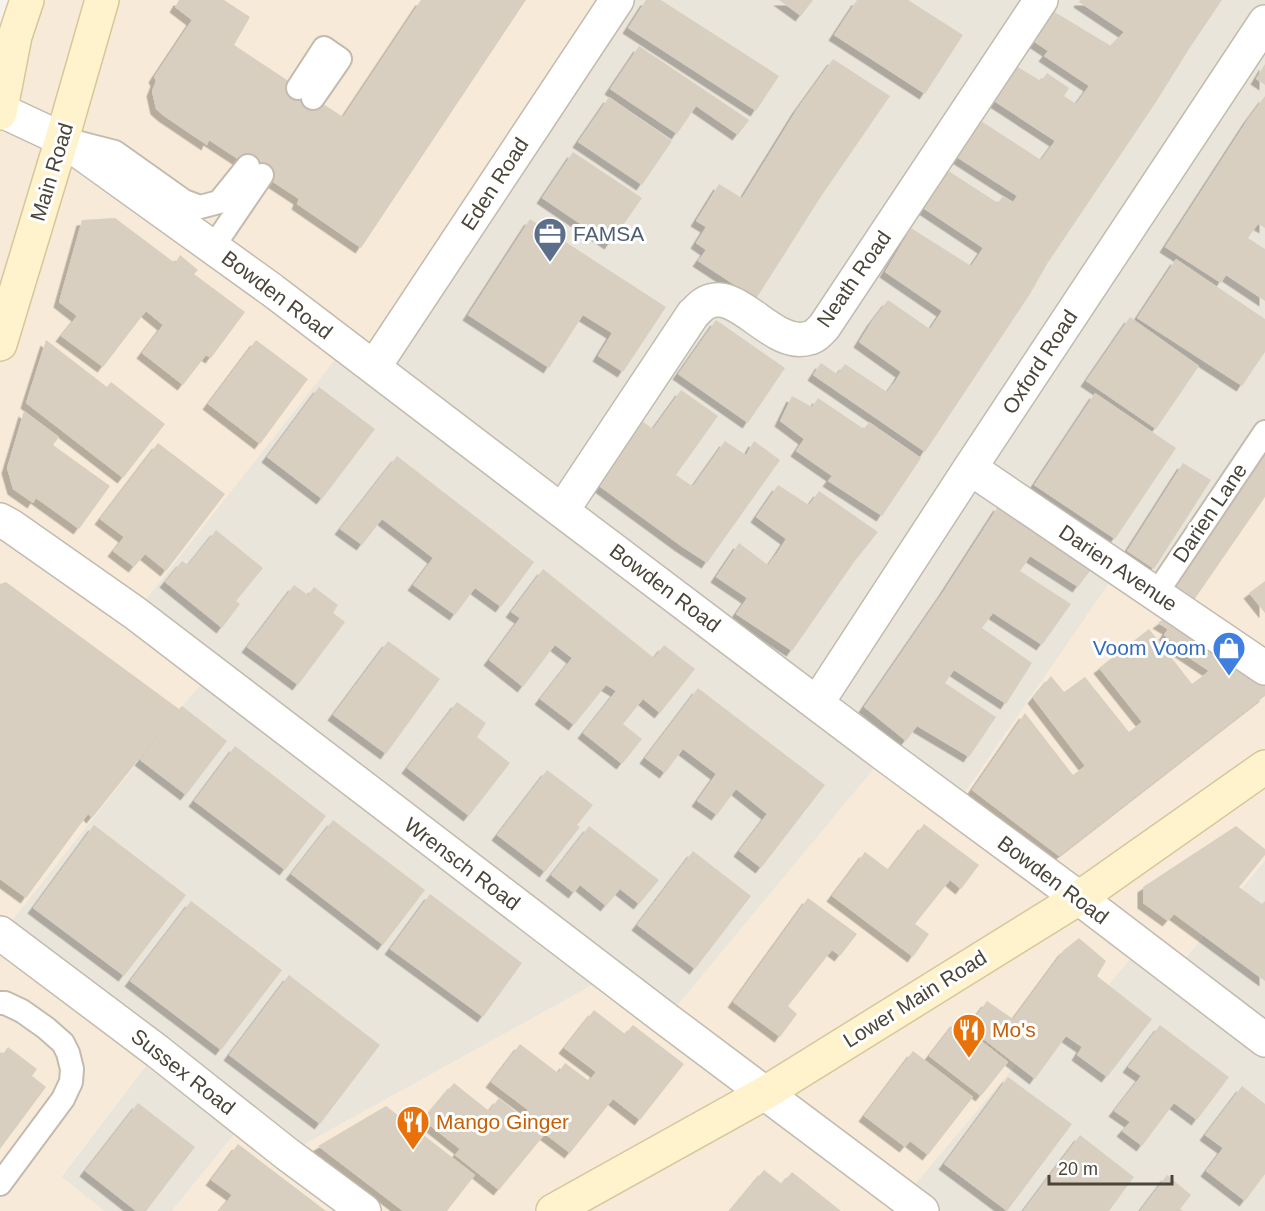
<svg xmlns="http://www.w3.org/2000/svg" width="1265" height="1211" font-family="Helvetica,sans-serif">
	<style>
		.residential { fill: #eae5da }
		.commercial { fill: #f7ead8 }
		.building { fill: #d8cfc1; filter: url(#shadow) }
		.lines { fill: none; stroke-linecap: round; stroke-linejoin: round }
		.lane-casing { stroke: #c2bbae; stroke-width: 26 }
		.street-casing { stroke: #c2bbae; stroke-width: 36 }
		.secondary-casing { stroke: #d6c79b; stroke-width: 36 }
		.lane { stroke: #fff; stroke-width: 22 }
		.street { stroke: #fff; stroke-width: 33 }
		.secondary { stroke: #fff3cd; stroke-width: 33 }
		.labels { text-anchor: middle; stroke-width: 6; stroke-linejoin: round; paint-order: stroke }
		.street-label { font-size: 21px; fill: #4b4439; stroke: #fff }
		.service-label { font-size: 21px; fill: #4e5e75; stroke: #fff; text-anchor: start }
		.shop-label { font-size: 21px; fill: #366cbe; stroke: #fff; text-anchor: end }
		.food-label { font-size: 21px; fill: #c56008; stroke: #fff; text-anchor: start }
	</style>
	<defs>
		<filter id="shadow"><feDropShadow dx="-5.5" dy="5.5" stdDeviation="0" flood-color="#0004"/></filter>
	</defs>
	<rect width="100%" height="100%" fill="#f6f3ec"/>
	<!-- residential -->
	<path class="residential" d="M617,0H1265V432L1156,594L1119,569L955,807L666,1019L609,976L287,1154L245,1121L172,1211H104L61,1177L157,1051L1,934L182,706L211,672L135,613Z
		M1265,860V1211H922L904,1197L1022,1057L1141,946L1175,971Z"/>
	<!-- commercial -->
	<path class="commercial" d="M27,0H617L374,367L345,347L135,613L211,672L182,706L1,934L157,1051L61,1176L104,1211H0V113Z
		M1265,432V860L1174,971L1141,946L1037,1071L1022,1057L904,1197L922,1211H172L245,1121L287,1154L609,976L666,1019L885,755L955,807L1119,569L1156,593Z"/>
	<!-- building -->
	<path class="building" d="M179,0H224L250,17L234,45L343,117L421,0H526L361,248L297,204L299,199L209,140L207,145L164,116L156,109L152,91L156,81L154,77L192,20L175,7Z
		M646,0H661L779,76L756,111L628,28Z
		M779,0H813L801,16Z
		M857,0H908L963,35L925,94L834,35Z
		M1080,0H1222L1189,49L1156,102L1047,264L1030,294L925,452L813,375L821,363L837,374L845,364L887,392L896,380L901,372L859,342L872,321L888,300L930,329L942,311L885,272L911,228L971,266L983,248L923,208L947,170L998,203L1003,196L1013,202L1017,196L955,156L969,136L981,121L1041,160L1055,141L994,101L1016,66L1041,81L1047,73L1069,88L1064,96L1076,104L1089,86L1044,56L1048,51L1033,41L1053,11L1111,46L1124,32L1079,2Z
		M639,46L749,120L738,135L696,106L677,134L610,89Z
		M833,59L890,96L820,198L756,299L698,261L706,250L696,243L706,227L696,221L719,184L742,198L797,109Z
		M1265,64V85L1256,79Z
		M1265,96V228L1258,224L1248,238L1265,249V301L1226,275L1221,283L1165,247L1248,119Z
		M609,97L672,141L642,185L578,142Z
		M573,152L642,198L610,244L542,198Z
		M115,218L175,263L180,255L198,270L194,274L245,312L211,358L206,355L183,385L142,353L163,325L146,311L103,367L61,336L77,316L59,302L82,220Z
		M530,219L666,307L623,372L598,356L612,333L583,315L549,368L468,315Z
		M1176,259L1265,319V352L1242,386L1137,318Z
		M1130,317L1199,366L1156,429L1086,381Z
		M716,320L785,368L748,423L678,374Z
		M46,340L107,387L111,382L165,424L123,478L26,403Z
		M256,340L308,379L260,444L208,404Z
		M319,387L375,429L322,499L267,457Z
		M681,390L718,416L676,475L686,482L693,486L725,441L746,455L754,441L780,460L707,563L681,546L595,483L641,420L653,429Z
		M1095,393L1176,448L1115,539L1034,485Z
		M792,396L812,407L818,398L864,429L869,422L921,458L882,516L828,481L832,476L796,451L804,439L780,421Z
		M24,411L59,437L53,445L110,486L79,529L36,498L33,503L13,489L7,468Z
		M158,443L225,494L166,571L145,554L134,567L113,551L124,537L100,519Z
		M1265,447V497L1194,600L1171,587Z
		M397,456L534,562L501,607L475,588L455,615L413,585L433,558L382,519L362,545L340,529Z
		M1183,463L1211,480L1154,569L1127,551Z
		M778,485L809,505L819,491L878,532L854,562L792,651L736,614L747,598L716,577L739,543L768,565L777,553L786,539L756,517Z
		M999,505L1093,567L1078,587L1030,556L1025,564L1020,571L1071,604L1042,645L993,613L982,628L1032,663L1006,704L954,670L945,683L996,717L969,757L917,726L906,741L864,707L943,592Z
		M216,530L263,568L236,601L240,604L222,628L165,582L182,561L188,565Z
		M543,569L654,658L664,645L695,669L660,713L643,699L623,724L642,739L622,764L583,733L616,691L606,685L574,725L540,699L572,658L555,645L523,687L489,660L520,618L511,612Z
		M1265,581V613L1249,593Z
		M6,582L179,709L182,706L227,741L186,795L140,760L166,725L92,818L88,814L26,898L0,879V584Z
		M294,585L308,595L314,587L338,605L333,613L345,622L298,685L247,647Z
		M1165,618L1265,683V696L1059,856L972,790L1025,713L1073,775L1085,766L1033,698L1051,676L1064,692L1085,677L1129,732L1142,722L1099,668L1149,629L1192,684L1209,671L1173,647L1175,644L1164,635L1168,629L1158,623Z
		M388,641L440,679L386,754L333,715Z
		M698,688L825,785L761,868L739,851L767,814L736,789L717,815L697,801L716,774L683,749L665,773L645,758Z
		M457,702L486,723L477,737L510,763L469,816L407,768Z
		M235,746L326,816L285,870L194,801Z
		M547,770L593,805L577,825L580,827L545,872L497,835Z
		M333,820L425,890L383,945L291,874Z
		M924,824L979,865L961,889L950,880L915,924L929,934L913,957L832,896L865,852L889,870Z
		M94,825L186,895L124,976L33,908Z
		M589,826L659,880L639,904L620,889L606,906L580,885L574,893L551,875Z
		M1236,826L1265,849V855L1239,887L1262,904L1265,901V981L1174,914L1168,921L1143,903V887Z
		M693,851L751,896L695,969L637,925Z
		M430,894L522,963L483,1017L390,949Z
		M808,898L857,934L840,956L832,950L788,1006L797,1014L780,1037L733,1002Z
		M191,901L282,970L221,1050L130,981Z
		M1079,938L1106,961L1097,976L1152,1019L1107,1077L1077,1055L1082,1047L1066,1036L1035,1079L968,1027L987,1001L1013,1019L1064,950Z
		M289,975L380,1045L320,1124L229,1055Z
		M594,1010L625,1034L633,1025L684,1064L640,1120L613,1099L570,1153L545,1134L499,1190L455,1155L460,1149L423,1120L454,1083L489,1111L499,1098L522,1117L528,1110L491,1082L520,1044L558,1073L565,1063L589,1081L596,1072L564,1048Z
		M956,1021L1008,1062L981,1096L929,1056Z
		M1160,1025L1229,1077L1197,1120L1174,1103L1142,1146L1122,1131L1130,1122L1114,1111L1141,1076L1128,1067Z
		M8,1047L37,1069L32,1076L46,1087L0,1149V1052L3,1054Z
		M913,1051L973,1097L928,1155L910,1141L905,1147L864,1116Z
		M1008,1077L1072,1124L1007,1211L944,1164Z
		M1242,1086L1265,1104V1174L1245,1201L1206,1171L1223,1148L1205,1135Z
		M138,1103L195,1147L146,1211H136L85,1171Z
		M386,1106L475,1175L447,1211H403L318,1146Z
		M1080,1135L1134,1177L1109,1211H1023Z
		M238,1144L326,1211H219L232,1195L211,1180Z
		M764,1170L782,1184L792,1172L841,1211H730Z
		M1167,1175L1191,1195L1180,1209L1183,1211H1140Z"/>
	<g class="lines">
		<!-- lane casing -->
		<g class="lane-casing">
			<path id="lane" d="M298,88L324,48L340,59L313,98
				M76,142L115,152L184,201L200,207L219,202L248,166
				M213,247L262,175
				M1156,594L1265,432
				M0,1003H5L22,1011L46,1028L63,1043L68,1053L72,1069L71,1082L63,1099L0,1184"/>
		</g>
		<!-- street casing -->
		<g class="street-casing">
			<path id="street" d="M0,110L62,139L272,290L562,511L885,755L1079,898L1265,1040
				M374,367L617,0
				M970,468L1265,668
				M562,511L693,314C697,311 700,306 704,304C737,283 772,350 809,338C815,337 820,331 824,327L1041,0
				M0,520L11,526L135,613L666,1019L922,1211
				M817,703L970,468L1265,22
				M0,933L157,1051L287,1154L364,1211"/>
		</g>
		<!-- secondary casing -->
		<g class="secondary-casing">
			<path id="secondary" d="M0,113L15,36L27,0
				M0,344L62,139L102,0
				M553,1211L765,1093L1079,898L1265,767"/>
		</g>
		<!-- lane -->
		<use href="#lane" class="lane"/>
		<!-- street -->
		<use href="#street" class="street"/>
		<!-- secondary -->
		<use href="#secondary" class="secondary"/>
	</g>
	<!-- icons -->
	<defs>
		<g id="office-pin" transform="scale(1.725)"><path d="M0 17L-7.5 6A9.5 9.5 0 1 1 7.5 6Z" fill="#5c6f8a" stroke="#fff"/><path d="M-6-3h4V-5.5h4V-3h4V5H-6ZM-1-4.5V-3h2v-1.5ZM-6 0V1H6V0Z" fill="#fff"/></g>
		<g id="shop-pin" transform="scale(1.725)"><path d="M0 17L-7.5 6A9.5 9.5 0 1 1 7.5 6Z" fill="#3f7fe0" stroke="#fff"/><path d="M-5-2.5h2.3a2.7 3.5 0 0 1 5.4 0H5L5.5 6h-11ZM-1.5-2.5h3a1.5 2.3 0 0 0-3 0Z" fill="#fff"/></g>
		<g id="restaurant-pin" transform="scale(1.725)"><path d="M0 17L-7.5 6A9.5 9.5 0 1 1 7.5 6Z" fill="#e8710a" stroke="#fff"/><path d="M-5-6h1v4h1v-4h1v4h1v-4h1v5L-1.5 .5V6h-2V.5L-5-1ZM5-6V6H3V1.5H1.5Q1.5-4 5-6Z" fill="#fff"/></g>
	</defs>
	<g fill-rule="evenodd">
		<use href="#office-pin" x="550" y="234"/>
		<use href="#shop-pin" x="1229" y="648"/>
		<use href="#restaurant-pin" x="969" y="1030"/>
		<use href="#restaurant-pin" x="413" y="1122"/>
	</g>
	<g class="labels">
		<!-- street labels -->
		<g class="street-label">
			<text transform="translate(52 172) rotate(-73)" y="7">Main Road</text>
			<text transform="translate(495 184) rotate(-57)" y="7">Eden Road</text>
			<text transform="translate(854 279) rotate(-55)" y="7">Neath Road</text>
			<text transform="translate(277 295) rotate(37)" y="7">Bowden Road</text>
			<text transform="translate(1040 362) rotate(-57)" y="7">Oxford Road</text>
			<text transform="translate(1210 513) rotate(-56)" y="7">Darien Lane</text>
			<text transform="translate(1118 568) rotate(34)" y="7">Darien Avenue</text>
			<text transform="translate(665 588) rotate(37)" y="7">Bowden Road</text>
			<text transform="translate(462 864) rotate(37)" y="7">Wrensch Road</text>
			<text transform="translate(1053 880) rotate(37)" y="7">Bowden Road</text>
			<text transform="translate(915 999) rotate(-32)" y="7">Lower Main Road</text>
			<text transform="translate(183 1072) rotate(38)" y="7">Sussex Road</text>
		</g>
		<!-- service labels -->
		<g class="service-label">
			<text x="573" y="241">FAMSA</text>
		</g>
		<!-- shop labels -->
		<g class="shop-label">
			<text x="1206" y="655">Voom Voom</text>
		</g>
		<!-- food labels -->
		<g class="food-label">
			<text x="992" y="1037">Mo's</text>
			<text x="436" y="1129">Mango Ginger</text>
		</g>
	</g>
	<!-- scale -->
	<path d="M1049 1175v9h123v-9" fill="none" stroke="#4b4439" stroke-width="3"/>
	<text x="1058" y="1175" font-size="18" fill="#4b4439" stroke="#ffffff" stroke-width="4.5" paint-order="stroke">20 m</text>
</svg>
